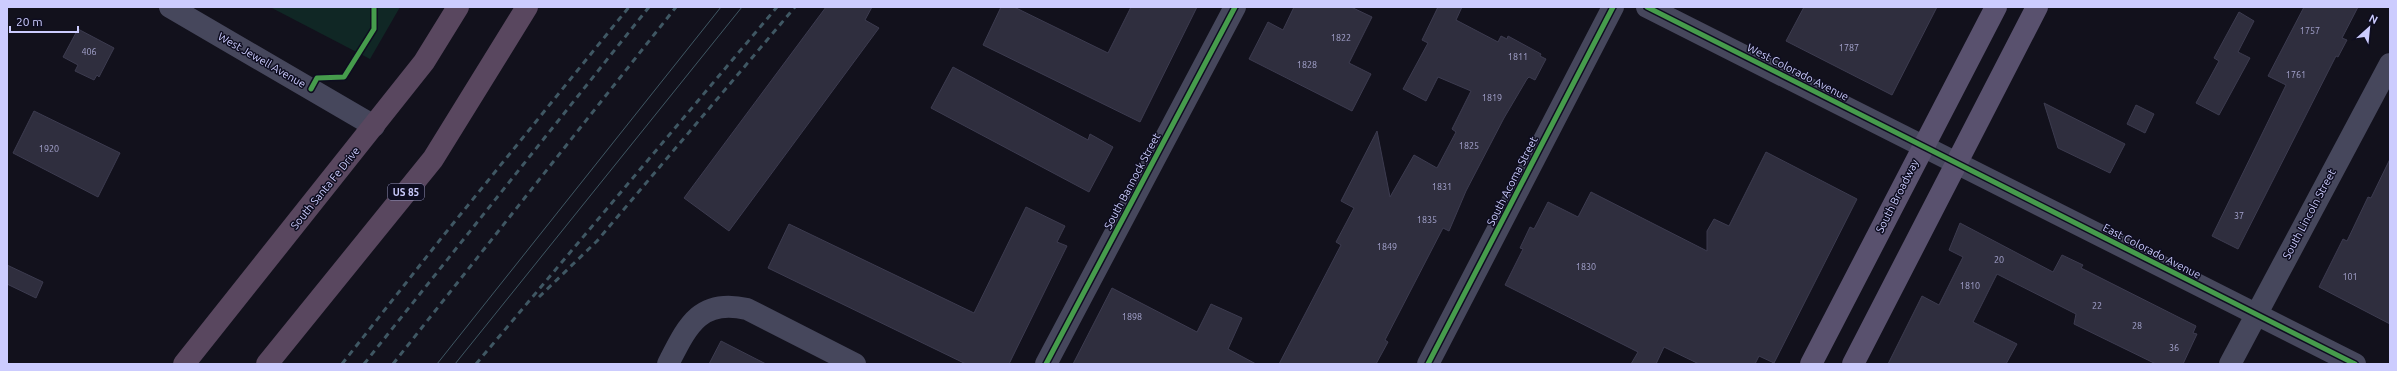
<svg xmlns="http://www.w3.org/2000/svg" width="2397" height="371" font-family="Ubuntu,sans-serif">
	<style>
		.green { fill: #102725 }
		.building { fill: #2f2e3e; stroke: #3c3b4f }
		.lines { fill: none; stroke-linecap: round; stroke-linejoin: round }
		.street { stroke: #46475c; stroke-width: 22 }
		.primary { stroke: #59516e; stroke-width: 22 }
		.highway { stroke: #59475f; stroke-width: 22 }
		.tram { stroke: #3f5763; stroke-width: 1 }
		.rail { stroke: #3f5763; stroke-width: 3; stroke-dasharray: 6 5; stroke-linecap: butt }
		.cycleway-casing { stroke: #0e0d20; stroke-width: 8 }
		.cycleway { stroke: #469c4c; stroke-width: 5 }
		.labels { text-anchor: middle; stroke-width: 3; stroke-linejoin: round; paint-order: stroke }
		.number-label { font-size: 9px; fill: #a5a4ce }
		.shield { fill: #0e0d20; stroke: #9393bb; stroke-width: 1 }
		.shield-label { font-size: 10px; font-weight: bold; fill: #ccccfe }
		.street-label { font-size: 11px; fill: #ccccfe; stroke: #0e0d20 }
	</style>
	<rect width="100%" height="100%" fill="#12111c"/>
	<!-- green -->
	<path class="green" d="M270,7H400L370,59Z"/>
	<!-- building -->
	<path class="building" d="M826,7H872L865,20L879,28L729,231L684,198Z
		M1001,7H1014L1108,53L1131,7H1197L1140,122L983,45Z
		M1294,7H1351L1372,17L1349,63L1371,74L1352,111L1249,59L1268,22L1283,30Z
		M1438,7H1462L1456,20L1498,42L1501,36L1507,39L1508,36L1541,54L1540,56L1546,59L1535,80L1529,77L1527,79L1504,118L1466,191L1449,231L1443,228L1385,340L1388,342L1376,364H1279L1341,245L1336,242L1354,208L1341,201L1377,131L1390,197L1414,155L1437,168L1456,132L1452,129L1471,91L1438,77L1426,101L1403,89L1428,43L1422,40Z
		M1804,7H1937L1892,95L1786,41Z
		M2304,7H2358L2342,38L2347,40L2338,57L2336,56L2238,249L2212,236L2286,85L2268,76Z
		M2239,12L2254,21L2238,52L2250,58L2219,115L2196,103L2219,61L2214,58Z
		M78,29L114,48L99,77L97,75L94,80L75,71L78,65L63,57Z
		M953,67L1088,140L1090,134L1113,147L1089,192L931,108Z
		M2044,103L2125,144L2110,173L2058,148Z
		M2136,105L2154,114L2145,133L2127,124Z
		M34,111L120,153L98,197L13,153Z
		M1766,152L1857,199L1774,363L1759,356L1755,364H1699L1664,347L1656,364H1631L1638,352L1505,285L1523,249L1520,248L1530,227L1534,229L1548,202L1578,217L1591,192L1707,251V231L1714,219L1729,226Z
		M2390,159V324L2319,287L2343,239L2347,241L2368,197L2371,198Z
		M1026,207L1065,226L1057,242L1067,246L1009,364H966L768,268L789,224L974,313Z
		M1960,223L2053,272L2062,255L2083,265L2081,268L2196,326L2193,333L2197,334L2183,364H2156L2074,324L2076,314L1997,274L1973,322L2017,344L2006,364H1888L1922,296L1939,305L1963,257L1949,250Z
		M7,265L43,282L36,298L7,284Z
		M1112,288L1197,332L1211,304L1242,318L1228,349L1256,364H1073Z
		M721,341L766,364H709Z"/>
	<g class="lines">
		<!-- street -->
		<path class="street" d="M170,7L374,126
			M1647,7L2355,364
			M668,364C687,327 699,298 747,309L855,364
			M1046,364L1235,7
			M1428,364L1613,7
			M2230,364L2390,64"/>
		<!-- primary -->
		<path class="primary" d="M1811,364L1996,7
			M1853,364L2037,7"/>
		<!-- highway -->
		<path class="highway" d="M184,364L424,62L458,7
			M267,364L433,159L527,7"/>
		<!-- tram -->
		<path class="tram" d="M437,364L721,7
			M455,364L742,7"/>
		<!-- rail -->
		<path class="rail" d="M539,297L597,241L795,7
			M342,364L443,236L629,7
			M364,364L649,7
			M393,364L676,7
			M476,364L777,7"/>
		<!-- cycleway casing -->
		<g class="cycleway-casing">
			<path id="cycleway" d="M1647,7L2355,364
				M311,89L317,78L344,77L374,29V7
				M1046,364L1235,7
				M1428,364L1613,7"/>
		</g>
		<!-- cycleway -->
		<use href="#cycleway" class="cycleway"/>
	</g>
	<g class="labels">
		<!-- number labels -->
		<g class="number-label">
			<text x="2310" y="34">1757</text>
			<text x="1341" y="41">1822</text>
			<text x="1849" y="51">1787</text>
			<text x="89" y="55">406</text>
			<text x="1518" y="60">1811</text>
			<text x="1307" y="68">1828</text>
			<text x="2296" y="78">1761</text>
			<text x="1492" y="101">1819</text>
			<text x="1469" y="149">1825</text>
			<text x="49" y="152">1920</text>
			<text x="1442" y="190">1831</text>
			<text x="2239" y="219">37</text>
			<text x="1427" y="223">1835</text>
			<text x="1387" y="250">1849</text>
			<text x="1999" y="263">20</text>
			<text x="1586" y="270">1830</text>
			<text x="2350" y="280">101</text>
			<text x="1970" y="289">1810</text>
			<text x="2097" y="309">22</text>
			<text x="1132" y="320">1898</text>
			<text x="2137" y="329">28</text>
			<text x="2174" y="351">36</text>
		</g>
		<!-- shield labels -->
		<rect class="shield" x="388" y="184" width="36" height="16" rx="3"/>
		<g class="shield-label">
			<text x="406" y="196">US 85</text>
		</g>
		<!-- street labels -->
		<g class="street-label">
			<text transform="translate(262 60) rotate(30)" y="4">West Jewell Avenue</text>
			<text transform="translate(1798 72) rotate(27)" y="4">West Colorado Avenue</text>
			<text transform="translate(1132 181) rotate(-62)" y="4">South Bannock Street</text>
			<text transform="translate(1512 181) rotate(-63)" y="4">South Acoma Street</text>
			<text transform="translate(325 188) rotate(-51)" y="4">South Santa Fe Drive</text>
			<text transform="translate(1897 196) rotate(-63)" y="4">South Broadway</text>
			<text transform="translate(2309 214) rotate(-62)" y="4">South Lincoln Street</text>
			<text transform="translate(2152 251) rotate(27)" y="4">East Colorado Avenue</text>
		</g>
	</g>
	<!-- border -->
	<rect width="2397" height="371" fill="none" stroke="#ccccfe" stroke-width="16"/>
	<!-- north arrow -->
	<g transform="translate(2369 28) rotate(27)" stroke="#0e0d20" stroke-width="3" paint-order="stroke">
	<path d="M0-3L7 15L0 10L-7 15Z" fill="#ccccfe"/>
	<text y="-6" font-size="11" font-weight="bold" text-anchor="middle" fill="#ccccfe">N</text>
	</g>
	<!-- scale -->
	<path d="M10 26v6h68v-6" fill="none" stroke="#ccccfe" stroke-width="2"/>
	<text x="16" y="26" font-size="12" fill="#ccccfe" stroke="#0e0d20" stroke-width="3" paint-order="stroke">20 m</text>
</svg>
